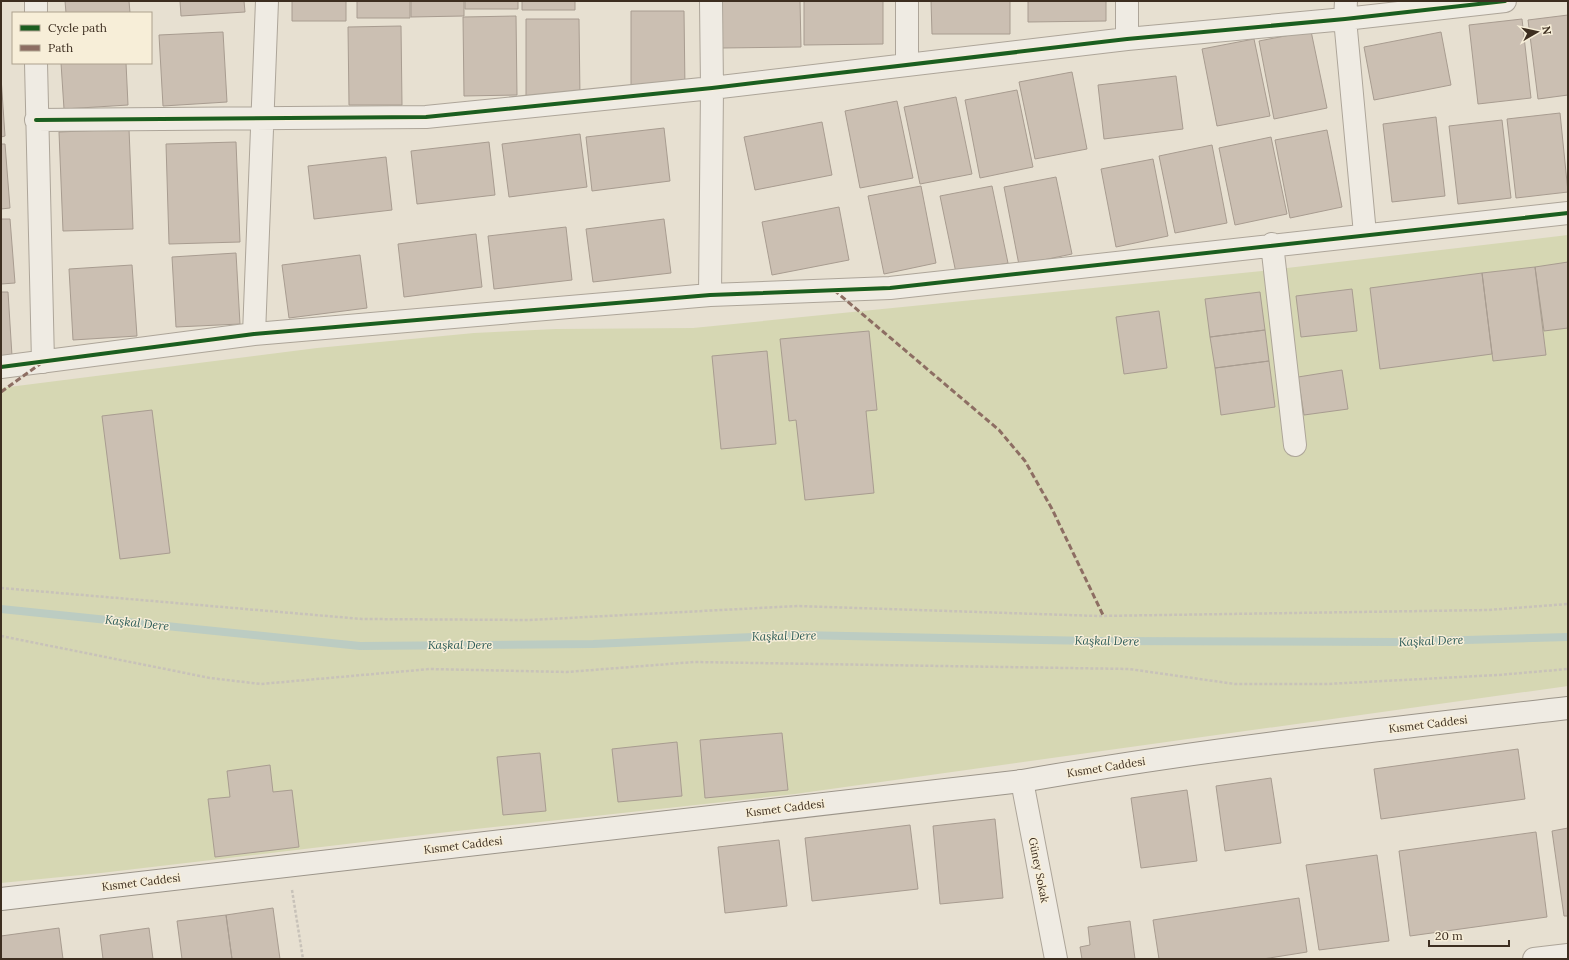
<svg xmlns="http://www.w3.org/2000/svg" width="1569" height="960" font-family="Lora,serif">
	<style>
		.green { fill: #d6d7b3 }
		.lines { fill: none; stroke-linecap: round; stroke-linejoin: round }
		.stream { stroke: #bcccc2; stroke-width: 8 }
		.building { fill: #cbbfb2; stroke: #a89c90 }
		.street-casing { stroke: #ada599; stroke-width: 24 }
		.secondary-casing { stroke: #9c958a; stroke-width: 24 }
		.path { stroke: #c8c2b9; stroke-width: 2.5; stroke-dasharray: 3 2; stroke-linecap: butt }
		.street { stroke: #efebe3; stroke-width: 22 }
		.secondary { stroke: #efebe3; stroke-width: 22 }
		.quiet { stroke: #8d6e63; stroke-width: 3; stroke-dasharray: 6 3; stroke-linecap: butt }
		.cycleway-casing { stroke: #f7eed8; stroke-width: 6 }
		.cycleway { stroke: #1b5e20; stroke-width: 4 }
		.labels { text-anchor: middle; stroke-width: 3; stroke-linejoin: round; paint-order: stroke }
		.street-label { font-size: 11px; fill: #3d2e20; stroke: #f7eed8 }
		.water-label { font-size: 12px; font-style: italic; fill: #2f5d5a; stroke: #f7eed8 }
	</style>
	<rect width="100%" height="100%" fill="#e7e0d1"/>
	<!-- green -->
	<path class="green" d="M1568,235V686L795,794L439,833L101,873L1,883V388L317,348L474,333L556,329L693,328L1262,271Z"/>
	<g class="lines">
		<!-- stream -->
		<path class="stream" d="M1,609L360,646L593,644L798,635L1095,641L1397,642L1568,637"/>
	</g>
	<!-- building -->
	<path class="building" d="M65,1H129L130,13H66Z
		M180,1H244L245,12L181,16Z
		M292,1H346V21H292Z
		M357,1H410V18H357Z
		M411,1H464V16L411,17Z
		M465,1H518V9H465Z
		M522,1H575V10H522Z
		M721,1H800L801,47L722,48Z
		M804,1H883V44L804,45Z
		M931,1H1010V34H932Z
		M1028,1H1106V21L1028,22Z
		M631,11H684L685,90H631Z
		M1568,15V95L1538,99L1528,20Z
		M516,16L517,95L464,96L463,17Z
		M526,19H579L580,98H526Z
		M1522,19L1531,98L1478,104L1469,25Z
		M401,26L402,105H349L348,27Z
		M1311,31L1327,108L1274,119L1259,41Z
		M223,32L227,102L163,106L159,35Z
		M1441,32L1451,85L1374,100L1364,47Z
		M1254,39L1270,116L1217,126L1202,49Z
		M61,63H126L128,105L64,109Z
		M1072,72L1087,149L1035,159L1019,82Z
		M1176,76L1183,129L1104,139L1098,85Z
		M1,77L5,136L1,137Z
		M1017,90L1033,167L980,178L965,100Z
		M956,97L972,174L920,184L904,107Z
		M897,101L913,178L860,188L845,111Z
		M1560,113L1568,192L1516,198L1507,119Z
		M1436,117L1445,196L1392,202L1383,124Z
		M1502,120L1511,198L1458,204L1449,126Z
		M822,122L832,175L755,190L744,137Z
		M664,128L670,181L592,191L586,137Z
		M129,129L133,229L63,231L59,132Z
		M1327,130L1342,207L1290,218L1275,140Z
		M580,134L587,187L509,197L502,144Z
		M1271,137L1287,214L1235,225L1219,148Z
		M236,142L240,242L169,244L166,144Z
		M489,142L495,195L417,204L411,151Z
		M1,144H5L10,208L1,209Z
		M1212,145L1227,223L1175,233L1159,156Z
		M386,157L392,210L314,219L308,166Z
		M1153,159L1168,236L1116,247L1101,169Z
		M1056,177L1072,254L1019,265L1004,187Z
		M921,186L936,263L884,274L868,196Z
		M992,186L1008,263L956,273L940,196Z
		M839,207L849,260L772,275L762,222Z
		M1,219H10L15,283L1,284Z
		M664,219L671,273L593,282L586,229Z
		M566,227L572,280L494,289L488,236Z
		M476,234L482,287L404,297L398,244Z
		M236,253L240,324L176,327L172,257Z
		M360,255L367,308L289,318L282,265Z
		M1568,262V328L1544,331L1535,267Z
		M132,265L137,336L73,340L69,269Z
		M1535,267L1546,355L1493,361L1482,273Z
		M1482,273L1492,354L1380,369L1370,288Z
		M1352,289L1357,331L1301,337L1296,296Z
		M1,292H8L12,356L1,357Z
		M1260,292L1265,330L1210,337L1205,299Z
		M1159,311L1167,368L1124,374L1116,317Z
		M1265,330L1269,361L1215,368L1210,337Z
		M869,331L877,410L866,411L874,493L805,500L796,420L789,421L780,339Z
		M767,351L776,444L721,449L712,356Z
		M1269,361L1275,407L1221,415L1215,368Z
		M1342,370L1348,409L1304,415L1298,377Z
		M152,410L170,553L120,559L102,416Z
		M782,733L788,790L705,798L700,740Z
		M677,742L682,796L618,802L612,749Z
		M1518,749L1525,799L1381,819L1374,769Z
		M540,753L546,811L503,815L497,757Z
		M270,765L273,792L292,790L299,847L215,857L208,799L230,797L227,771Z
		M1271,778L1281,843L1225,851L1216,786Z
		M1187,790L1197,861L1141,868L1131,798Z
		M995,819L1003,898L940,904L933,826Z
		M910,825L918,889L812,901L805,838Z
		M1568,828V916H1564L1552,831Z
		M1536,832L1547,917L1410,936L1399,851Z
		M779,840L787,906L725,913L718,847Z
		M1377,855L1389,941L1319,950L1306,865Z
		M1299,898L1307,952L1263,959H1159L1153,920Z
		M273,908L280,959H232L226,915Z
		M226,915L232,959H182L177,921Z
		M1130,921L1135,959H1082L1080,947L1090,945L1088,927Z
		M59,928L63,959H1V936Z
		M149,928L153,959H103L100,935Z"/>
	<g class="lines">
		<!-- street casing -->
		<g class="street-casing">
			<path id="street" d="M36,1V13
				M907,1V65
				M1346,1L1345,19L1365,234
				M1127,39V1
				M36,63L43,362
				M36,120L426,117L712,88L1127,39L1345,19L1505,1
				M1272,244L1295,445
				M710,295L712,88L711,1
				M254,334L267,1
				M1,367L254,334L710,295L890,288L1568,213
				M1022,781L1056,959
				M1534,959L1568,955"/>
		</g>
		<!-- secondary casing -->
		<g class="secondary-casing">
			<path id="secondary" d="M1,899L1022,781C1203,749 1386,729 1568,708"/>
		</g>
		<!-- path -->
		<path class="path" d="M1,588L362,619L529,620L798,606L1098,616L1488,610L1568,604
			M1,636L210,678L261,684L430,669L567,672L694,662L1129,669L1235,684H1327L1498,675L1568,669
			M292,890L303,959"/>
		<!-- street -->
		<use href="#street" class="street"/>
		<!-- secondary -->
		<use href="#secondary" class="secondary"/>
		<!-- quiet -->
		<path class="quiet" d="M834,290L999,430L1025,461L1052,509L1103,615
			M1,392L40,364"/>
		<!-- cycleway casing -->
		<g class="cycleway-casing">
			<path id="cycleway" d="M36,120L426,117L712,88L1127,39L1345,19L1505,1
				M1,367L254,334L710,295L890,288L1568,213"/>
		</g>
		<!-- cycleway -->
		<use href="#cycleway" class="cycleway"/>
	</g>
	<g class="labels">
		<!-- street labels -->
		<g class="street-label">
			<text transform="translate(1428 724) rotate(-7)" y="4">Kısmet Caddesi</text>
			<text transform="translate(1106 767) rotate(-9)" y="4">Kısmet Caddesi</text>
			<text transform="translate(785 808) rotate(-7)" y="4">Kısmet Caddesi</text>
			<text transform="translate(463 845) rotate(-7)" y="4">Kısmet Caddesi</text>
			<text transform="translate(1039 870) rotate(79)" y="4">Güney Sokak</text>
			<text transform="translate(141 882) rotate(-7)" y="4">Kısmet Caddesi</text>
		</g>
		<!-- water labels -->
		<g class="water-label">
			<text transform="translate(137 623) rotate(6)" y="4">Kaşkal Dere</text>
			<text transform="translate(784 636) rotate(-1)" y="4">Kaşkal Dere</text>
			<text transform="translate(1107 641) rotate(1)" y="4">Kaşkal Dere</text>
			<text transform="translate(1431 641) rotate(-2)" y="4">Kaşkal Dere</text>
			<text x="460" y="649">Kaşkal Dere</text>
		</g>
	</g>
	<!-- border -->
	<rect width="1569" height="960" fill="none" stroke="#3d2e20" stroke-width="4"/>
	<!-- legend -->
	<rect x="12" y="12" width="140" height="52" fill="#f7eed8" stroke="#ada18e"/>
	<rect x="20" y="25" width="20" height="6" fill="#1b5e20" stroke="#ada18e"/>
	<text x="48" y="32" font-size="12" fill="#3d2e20">Cycle path</text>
	<rect x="20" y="45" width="20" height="6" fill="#8d6e63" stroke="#ada18e"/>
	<text x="48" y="52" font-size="12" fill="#3d2e20">Path</text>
	<!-- north arrow -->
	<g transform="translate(1537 32) rotate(81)" stroke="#f7eed8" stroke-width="3" paint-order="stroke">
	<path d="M0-3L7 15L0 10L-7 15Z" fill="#3d2e20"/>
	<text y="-6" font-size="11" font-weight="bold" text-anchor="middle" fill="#3d2e20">N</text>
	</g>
	<!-- scale -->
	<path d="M1429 940v6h80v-6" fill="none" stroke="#3d2e20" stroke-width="2"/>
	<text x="1435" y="940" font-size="12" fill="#3d2e20" stroke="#f7eed8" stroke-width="3" paint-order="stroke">20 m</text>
</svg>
